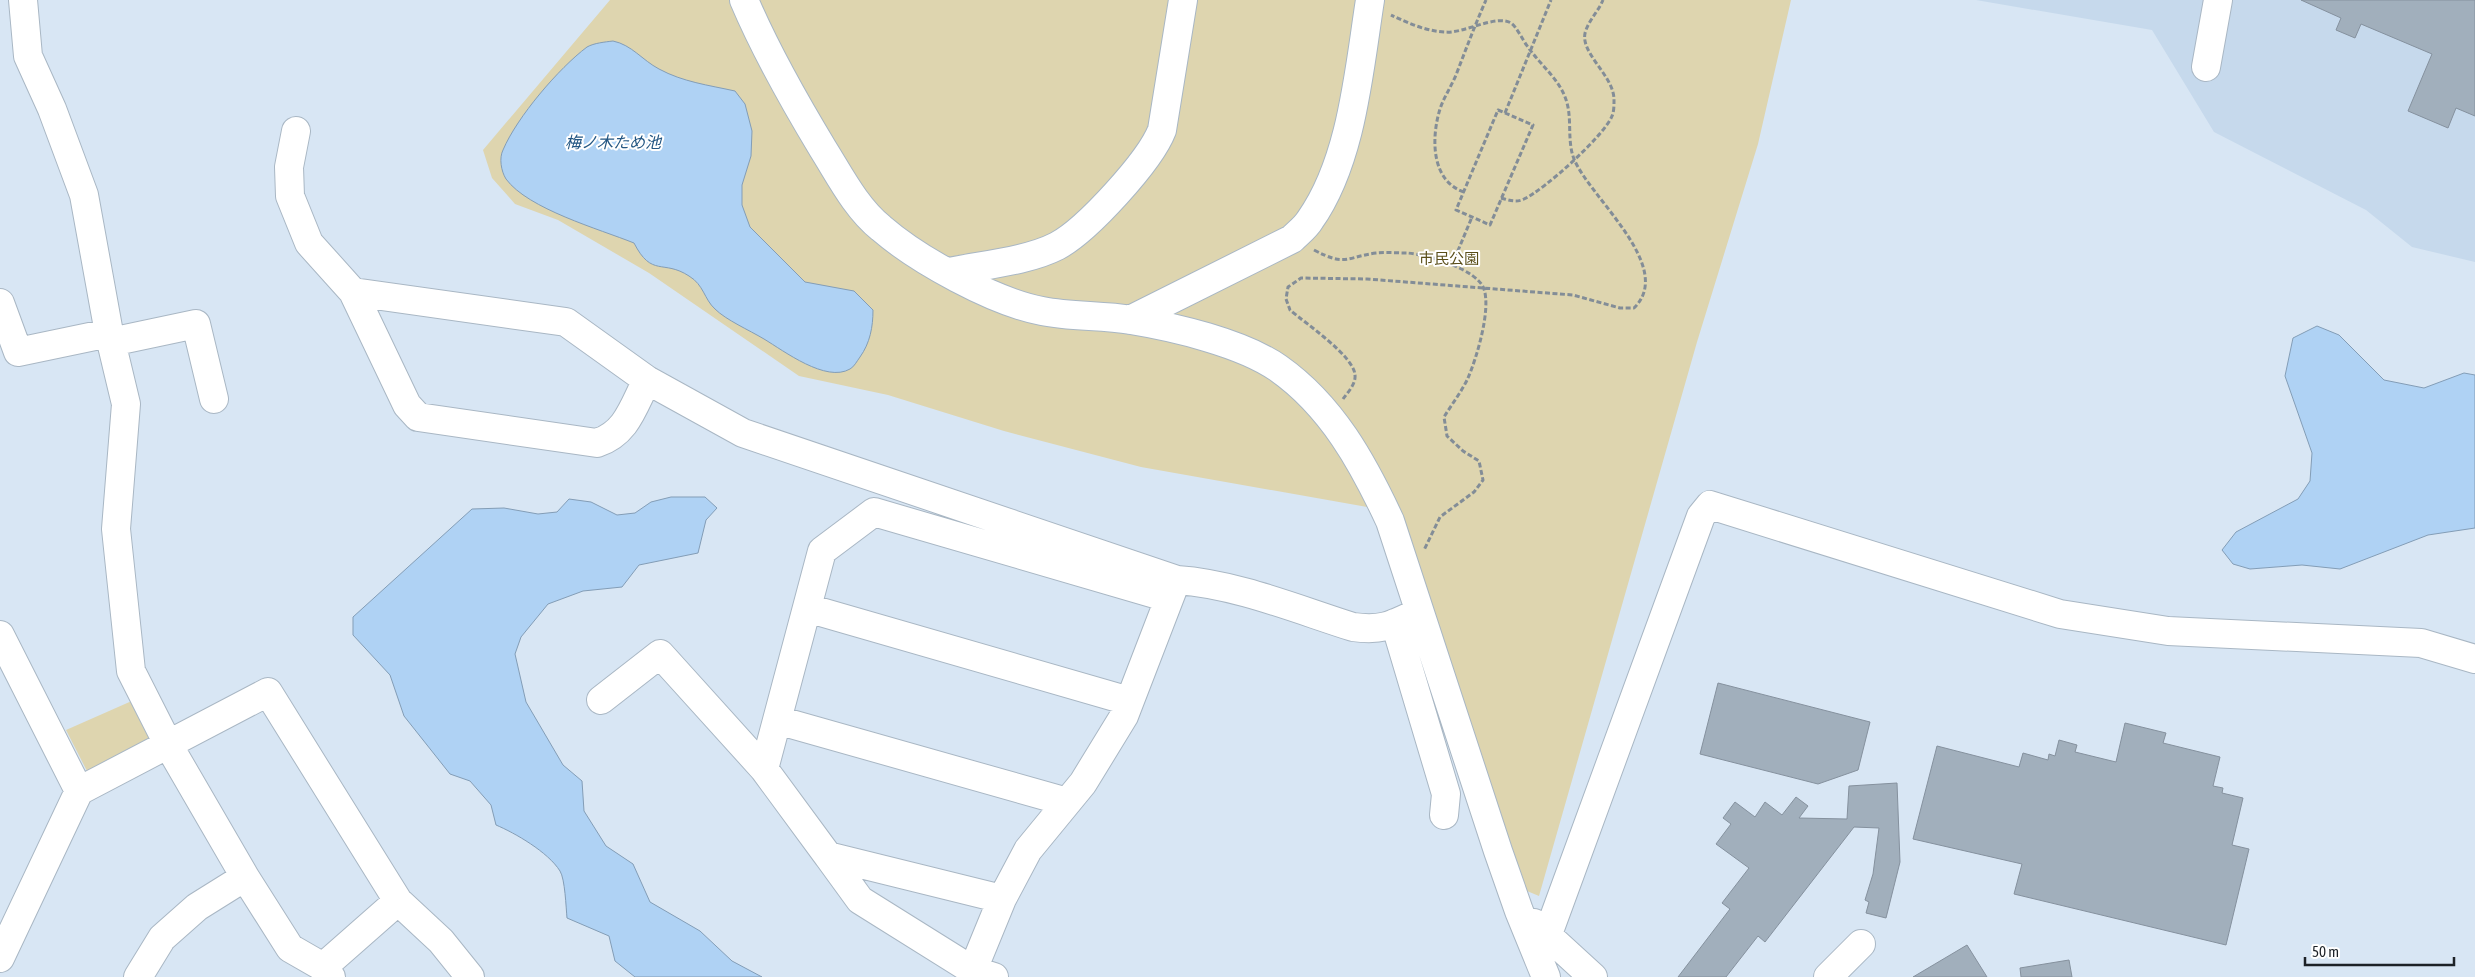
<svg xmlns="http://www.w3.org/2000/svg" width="2475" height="977" font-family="'Asap Condensed','Noto Sans JP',sans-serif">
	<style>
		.built { fill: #c6d9ec }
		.green { fill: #ded5af }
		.water { fill: #afd2f4; stroke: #839db6 }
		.building { fill: #a1afbc; stroke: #85919e }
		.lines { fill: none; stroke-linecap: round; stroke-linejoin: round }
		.minor-casing { stroke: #a9b7c4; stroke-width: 30 }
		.path { stroke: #838d97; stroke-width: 3; stroke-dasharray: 5 2.5; stroke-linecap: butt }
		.minor { stroke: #fff; stroke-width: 28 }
		.labels { text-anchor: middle; stroke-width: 4; stroke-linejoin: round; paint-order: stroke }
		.park-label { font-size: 15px; fill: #5a4e19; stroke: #fff }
		.water-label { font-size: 16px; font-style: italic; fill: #245783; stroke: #fff }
	</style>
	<rect width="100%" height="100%" fill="#d8e6f4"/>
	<!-- built -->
	<path class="built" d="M1976,0H2475V262L2412,247L2366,210L2214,132L2152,30Z"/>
	<!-- green -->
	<path class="green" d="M610,0H1791L1758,144L1697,342L1539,896L1527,891L1430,607L1401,513L1141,467L1004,431L888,395L799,376L649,273L558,220L515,204L492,178L483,150Z
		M134,700L156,738L87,771L66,730Z"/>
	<!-- water -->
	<path class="water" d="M613,41C632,45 642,60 659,69C683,82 708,85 735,91L745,104L752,131L751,156L742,185V205L750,227L805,282L854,291L873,310C873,327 870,343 860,357C857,361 854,367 850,369C826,383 784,351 764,339C749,330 726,320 715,309C704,299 704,285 689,276C663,259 652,278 634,243C599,229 528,209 506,179C501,171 499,158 503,150C517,117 559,68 587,47C594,43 605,42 613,41Z
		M2317,326L2339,335L2384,380L2424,388L2464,373L2475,375V528L2428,535L2340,569L2302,565L2250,569L2233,564L2222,550L2236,532L2298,499L2310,481L2312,453L2285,376L2293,338Z
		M671,497H705L717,508L706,520L698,553L639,565L622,587L583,591L548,604L521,637L515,654L526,702L563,765L582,781L584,811L606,846L633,864L650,902L700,931L732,961L762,977H635L615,961L609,936L567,918C566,907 565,879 560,871C548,852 515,833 496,825L491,805L470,781L450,774L404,716L390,675L353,635V617L472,509L504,508L538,514L557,512L569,499L591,502L617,515L635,513L651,502Z"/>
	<!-- building -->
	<path class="building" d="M2301,0H2475V116L2456,108L2448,128L2408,111L2432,54L2361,24L2355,38L2336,30L2341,18Z
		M1718,683L1870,722L1858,770L1818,784L1700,754Z
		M2125,723L2166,733L2163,743L2220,757L2213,786L2223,788L2222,793L2243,798L2232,845L2249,849L2226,945L2014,894L2022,864L1913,839L1937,746L2019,767L2023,753L2048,760L2049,754L2055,756L2059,740L2077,745L2075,752L2116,762Z
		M1897,783L1900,862L1886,918L1866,913L1869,902L1865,900L1873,874L1879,828L1854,827L1765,942L1758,936L1726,977H1678L1730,909L1722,903L1749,868L1716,844L1731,824L1723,818L1735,802L1755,817L1765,802L1782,815L1796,797L1808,806L1799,818L1847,819L1849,786Z
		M1967,945L1987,977H1913Z
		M2069,960L2072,977H2021L2020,968Z"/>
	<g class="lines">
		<!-- minor casing -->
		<g class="minor-casing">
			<path id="minor" d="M23,0L28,56L52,109L84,195L109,333L126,404L116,529L131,671L169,746L245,877L290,948L323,967L331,977
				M744,0C766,52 794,101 823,149C840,176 856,208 881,228C918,260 994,302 1042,311C1071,317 1102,315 1131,320C1174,327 1242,343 1278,368C1332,406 1363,463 1390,521L1498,851L1519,911L1546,977
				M2206,67L2218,0
				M296,131L289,167L290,196L309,243L353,292L566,322L647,380L743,433L1177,580C1236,584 1296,609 1353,627C1383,631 1392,625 1419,612
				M949,272C983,265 1028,261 1057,246C1087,230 1150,161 1162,130L1183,0
				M353,292L407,405L418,417L597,443C627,433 633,407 647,380
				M0,303L18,352L109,333
				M1130,320L1292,239C1298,233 1306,227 1310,220C1352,161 1359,70 1370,0
				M111,342L196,324L214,399
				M807,608L1129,701
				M1395,623L1446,794L1444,815
				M0,635L79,791
				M601,700L660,654L764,769
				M777,720L1067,802
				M828,856L860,900L972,970L994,977
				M1002,899L828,856L764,769L822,551L874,512L1169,598
				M1534,923L1593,977
				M1548,934L1701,516L1710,505L2060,614L2168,631L2421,643L2475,659
				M0,958L79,791L268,692L398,901L441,941L470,977
				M323,967L398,901
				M138,977L162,938L197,907L245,877
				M970,977L1002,899L1028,850L1083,783L1124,716L1176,581
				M1828,977L1861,944"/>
		</g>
		<!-- path -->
		<path class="path" d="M1498,110L1533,125L1490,225L1456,210Z
			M1505,113L1551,0
			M1464,192C1431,181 1431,138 1440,109C1444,97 1451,87 1456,75C1466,49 1475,25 1486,0
			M1501,198C1509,200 1516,203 1524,199C1544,190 1604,136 1612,116C1614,112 1614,105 1614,101C1615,75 1577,52 1586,30C1590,19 1599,10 1603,0
			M1314,250C1346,267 1346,257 1376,253C1386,252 1397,253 1407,253C1426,254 1477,269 1484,289C1491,310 1477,357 1468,378C1462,391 1452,404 1444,417L1447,436L1463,451L1479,461L1483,480L1474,492L1440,517L1424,550
			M1452,265L1472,217
			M1343,399C1348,392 1356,384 1355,375C1354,356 1305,323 1290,310L1286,299L1288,287L1301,278L1367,279L1573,295L1620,308H1634C1676,267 1590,198 1574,159C1567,141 1572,121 1567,103C1561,80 1541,66 1528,47C1523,41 1517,27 1511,23C1496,14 1463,34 1445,32C1425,31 1408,23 1391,15"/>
		<!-- minor -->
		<use href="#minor" class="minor"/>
	</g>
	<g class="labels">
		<!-- park labels -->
		<g class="park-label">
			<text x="1449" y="264">市民公園</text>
		</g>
		<!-- water labels -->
		<g class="water-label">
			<text x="613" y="148">梅ノ木ため池</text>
		</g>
	</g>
	<!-- scale -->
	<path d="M2305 957v8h149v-8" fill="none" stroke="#1d2227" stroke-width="2.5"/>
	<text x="2312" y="957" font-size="15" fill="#1d2227" stroke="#ffffff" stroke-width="4" paint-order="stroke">50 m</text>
</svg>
